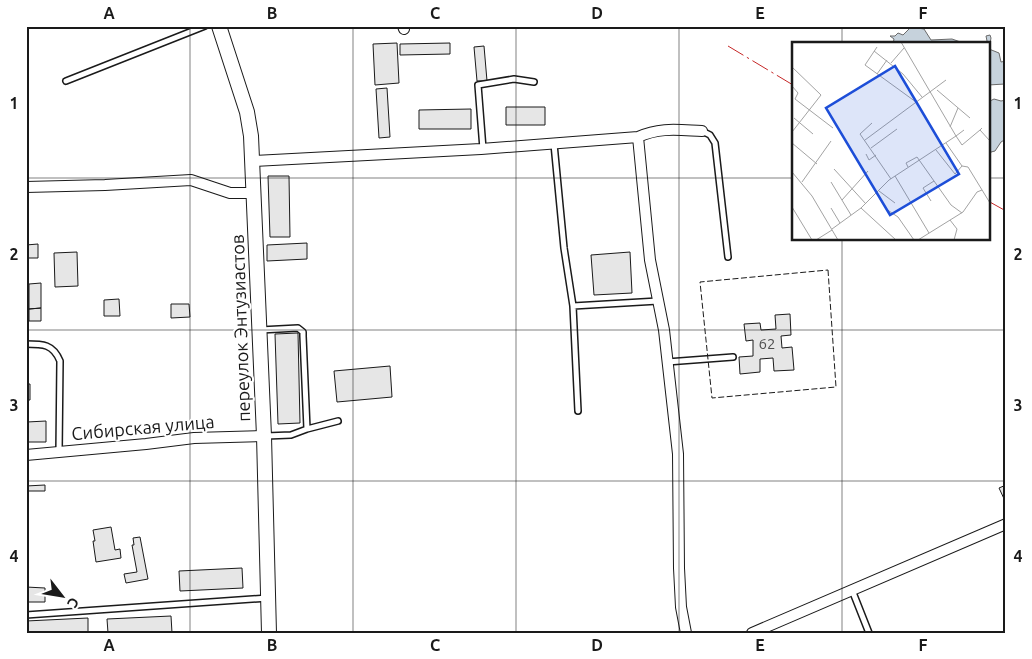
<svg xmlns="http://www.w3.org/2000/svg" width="1032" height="659" font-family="Ubuntu,sans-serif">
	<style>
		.water { fill: #c6d2dc; stroke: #6a6a6a }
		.building { fill: #e6e6e6; stroke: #1a1a1a }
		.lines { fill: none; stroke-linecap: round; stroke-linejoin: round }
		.lane-casing { stroke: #1a1a1a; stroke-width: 8 }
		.street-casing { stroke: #1a1a1a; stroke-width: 12 }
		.secondary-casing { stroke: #1a1a1a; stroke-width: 16 }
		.lane { stroke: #fff; stroke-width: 5 }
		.street { stroke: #fff; stroke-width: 10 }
		.secondary { stroke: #fff; stroke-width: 14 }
		.fence { stroke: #1a1a1a; stroke-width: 1; stroke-dasharray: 6 2.5; stroke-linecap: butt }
		.power { stroke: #c62828; stroke-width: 1; stroke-dasharray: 18 4 2.5 4; stroke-linecap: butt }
		.grid { fill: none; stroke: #1a1a1a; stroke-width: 1; stroke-opacity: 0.55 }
		.labels { text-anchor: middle; stroke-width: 4; stroke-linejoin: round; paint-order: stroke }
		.number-label { font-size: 15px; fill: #4d4d4d }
		.street-label { font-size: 18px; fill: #1a1a1a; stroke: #fff }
		.inset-road { fill: none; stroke: #a3a3a3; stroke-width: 1 }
		.view { fill: #1d4ed8; fill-opacity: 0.15; stroke: #1d4ed8; stroke-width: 2.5 }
		.inset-edge { fill: none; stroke: #1a1a1a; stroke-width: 2.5 }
		.neatline { fill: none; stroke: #1a1a1a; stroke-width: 2 }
		.grid-label { font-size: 16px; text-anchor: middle; font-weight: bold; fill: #1a1a1a }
	</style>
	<rect width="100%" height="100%" fill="#fff"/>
	<!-- water -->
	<path class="water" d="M911,27L924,29L931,40L952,39L966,44H893L894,39L890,36H895L898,33L903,35Z
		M990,35L991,38L989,49L999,53L1001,62L1006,61L1005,84L988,85V44H986L987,41L986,36Z
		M994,99L1001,101L1006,100V139L1001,142L995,151L991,152L988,157V102Z"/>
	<!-- building -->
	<path class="building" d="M397,43L399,83L375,85L373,44Z
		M450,43V54L400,55V44Z
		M484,46L487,81H477L474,47Z
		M387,88L390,137L379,138L376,89Z
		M506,107H545V125H506Z
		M471,109V129H419V110Z
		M268,176H289L290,237H270Z
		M307,243V259L267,261V245Z
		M38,244V258H26V245Z
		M77,252L78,286L55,287L54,253Z
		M630,252L632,293L594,295L591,255Z
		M41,283V308L29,309V284Z
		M119,299L120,316H104V300Z
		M171,304H189L190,317L171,318Z
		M41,308V321H29V309Z
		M790,314L791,335L781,336L782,348L792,347L794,370L774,371L773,358L760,359V372L740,374L739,357L753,356V340L746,341L744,324L760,323L761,330L776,329L775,315Z
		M298,333L300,423L278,424L275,334Z
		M390,366L392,397L337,402L334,371Z
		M26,384H30V400H26Z
		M46,421V442H27V422Z
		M45,485V491H26V486Z
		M1006,485V503L999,488Z
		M111,527L115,550L120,549L121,558L96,562L93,541H95L93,530Z
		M140,537L148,579L126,583L124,574L137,572L132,545H134L133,538Z
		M242,568L243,588L180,591L179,571Z
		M26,587L45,588V602H26Z
		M171,616L172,633H108L107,619Z
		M88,618V633H26V621Z"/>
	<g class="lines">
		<!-- lane casing -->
		<g class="lane-casing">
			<path id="lane" d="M66,81L205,26
				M702,131L710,135L715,143L728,257
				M554,144L564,248L573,306L578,411
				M483,149L478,85L514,79L534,82
				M573,306L658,301
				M260,330L298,328L303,332V336L307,429L291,435L266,436
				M26,344C43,344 53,344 60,361L59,452
				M667,362L733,357
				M307,429L338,421
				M852,590L869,633
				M26,615L268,598"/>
		</g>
		<!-- street casing -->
		<g class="street-casing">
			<path id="street" d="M403,26L404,29
				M638,137L650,260L664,330L678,454L679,568L681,607L686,633
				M253,161L481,149L638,137C660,127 678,130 702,131
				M26,187L105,185L191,180L230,193H254
				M26,455L146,444L194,438L264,436
				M752,633L1006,524"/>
		</g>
		<!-- secondary casing -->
		<g class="secondary-casing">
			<path id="secondary" d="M219,26L247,112L251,136L264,436L269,633"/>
		</g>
		<!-- lane -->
		<use href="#lane" class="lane"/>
		<!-- street -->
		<use href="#street" class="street"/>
		<!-- secondary -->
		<use href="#secondary" class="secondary"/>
		<!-- fence -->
		<path class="fence" d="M828,270L836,387L712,398L700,282Z"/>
		<!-- power -->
		<path class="power" d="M728,46L793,85
			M988,201L1006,211"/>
	</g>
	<!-- grid -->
	<path class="grid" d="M190,26V633M353,26V633M516,26V633M679,26V633M842,26V44M26,178H793M988,178H1006M842,239V633M26,330H1006M26,481H1006"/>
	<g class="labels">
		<!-- number labels -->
		<g class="number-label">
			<text x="767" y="349">62</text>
		</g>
		<!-- street labels -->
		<g class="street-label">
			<text transform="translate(241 328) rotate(-92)" y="6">переулок Энтузиастов</text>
			<text transform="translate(143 428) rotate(-5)" y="6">Сибирская улица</text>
		</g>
	</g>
	<!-- overview -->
	<g transform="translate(792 42)">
		<rect width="198" height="198" fill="#fff"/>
		<path class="inset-road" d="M85,5L73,23L124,60M82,9L111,32L130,55M99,21L112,6M0,25L29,53L0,90M85,32L95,18M0,44L6,51L3,57L41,86M145,48L178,76M2,76L21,92M80,81L68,92L99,137M158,85L166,66M190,86L188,88L198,99M172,88L164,94L170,103L188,88M73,98L154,38M0,101L25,122M79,106L105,87M144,108L163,132L170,124L154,101M74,112L77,118L84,113M170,124L176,125L198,161M116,125L114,121L125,115L159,163L170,171M42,127L74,162M0,130L20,154L46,198M103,134L137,191M10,140L39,99M39,140L59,173M87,149L103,161M50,158L76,129M139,159L131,146L142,139M0,165L20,198M39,166L48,181M69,166L104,198M94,167L106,175L122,198M158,178L165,187L162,198M40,187L69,166L97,138L164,94L109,0M24,198L40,188M126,198L171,170L185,150L190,148"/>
		<path class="view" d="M103,24L167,132L98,173L34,66Z"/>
		<rect width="198" height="198" class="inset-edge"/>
	</g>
	<!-- border -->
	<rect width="1032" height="659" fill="none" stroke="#ffffff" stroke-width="55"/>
	<!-- north arrow -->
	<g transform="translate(62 596) rotate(121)" stroke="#ffffff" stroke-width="4" paint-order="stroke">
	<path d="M0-4L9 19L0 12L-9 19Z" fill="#1a1a1a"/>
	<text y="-8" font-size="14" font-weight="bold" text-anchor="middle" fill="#1a1a1a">С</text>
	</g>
	<rect x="28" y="28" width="976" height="604" class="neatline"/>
	<g class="grid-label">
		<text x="109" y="19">A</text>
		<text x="272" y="19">B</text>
		<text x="435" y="19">C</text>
		<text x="597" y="19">D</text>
		<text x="760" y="19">E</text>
		<text x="923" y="19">F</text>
		<text x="14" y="109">1</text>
		<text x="1018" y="109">1</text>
		<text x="14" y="260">2</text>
		<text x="1018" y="260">2</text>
		<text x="14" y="411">3</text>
		<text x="1018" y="411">3</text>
		<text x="14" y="562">4</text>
		<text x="1018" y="562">4</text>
		<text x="109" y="651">A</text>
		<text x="272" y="651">B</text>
		<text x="435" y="651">C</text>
		<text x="597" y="651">D</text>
		<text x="760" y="651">E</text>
		<text x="923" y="651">F</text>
	</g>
</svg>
